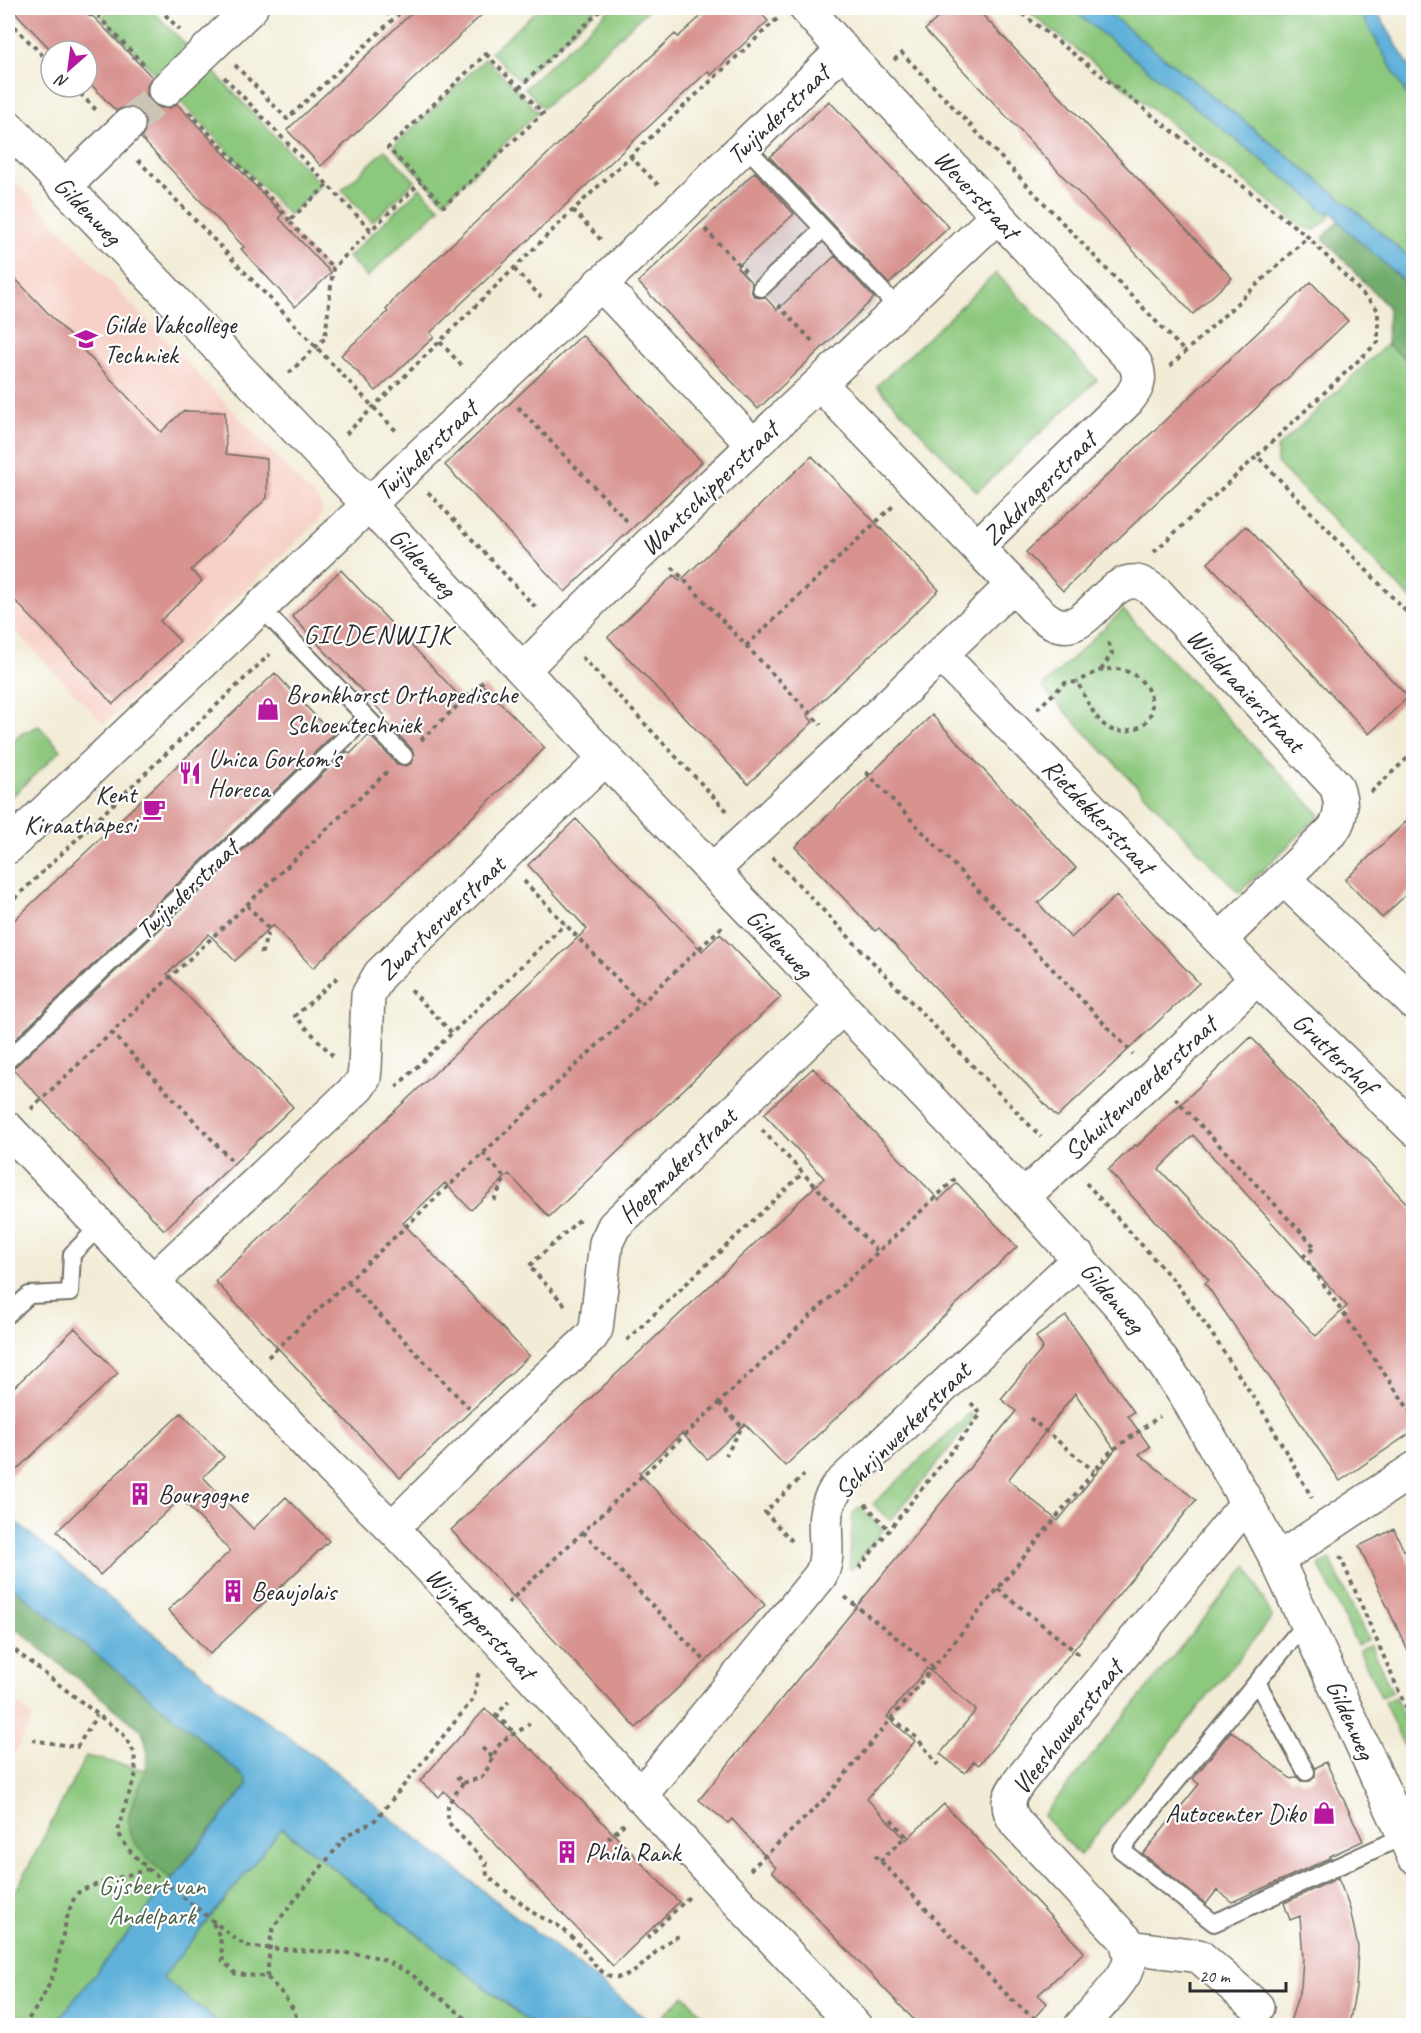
<svg xmlns="http://www.w3.org/2000/svg" width="1421" height="2033" font-family="Caveat,sans-serif">
	<style>
		.built { fill: #f7d1c7 }
		.industrial { fill: #d2bfc0 }
		.green { fill: #8cc87d; stroke: #5c7a54; stroke-width: 1.5 }
		.forest { fill: #71ac6c; stroke: #4e6c4c; stroke-width: 1.5 }
		.water { fill: #5eb1da; stroke: #446e82; stroke-width: 1.5 }
		.building { fill: #d8938f; fill-rule: evenodd }
		.lines { fill: none; stroke-linecap: round; stroke-linejoin: round }
		.minor-tunnel { stroke: #cac5b4; stroke-width: 33; stroke-dasharray: 33 16; stroke-linecap: butt }
		.service-casing { stroke: #716f67; stroke-width: 20 }
		.minor-casing { stroke: #716f67; stroke-width: 36 }
		.path { stroke: #716f67; stroke-width: 4; stroke-dasharray: 4.5 4.5; stroke-linecap: butt }
		.service { stroke: #fff; stroke-width: 16 }
		.minor { stroke: #fff; stroke-width: 33 }
		.labels { text-anchor: middle; stroke-width: 4.5; stroke-linejoin: round; paint-order: stroke }
		.street-label { font-size: 26px; fill: #2b2b2b; stroke: #fff }
		.poi-label { font-size: 26px; fill: #2b2b2b; stroke: #fff; text-anchor: start }
		.park-label { font-size: 26px; fill: #4d6248; stroke: #fff }
		.neighbourhood-label { font-size: 27px; letter-spacing: 1.5px; fill: #2b2b2b; stroke: #fff }
	</style>
	<rect width="100%" height="100%" fill="#fff"/>
	<filter id="ink" filterUnits="userSpaceOnUse"><feTurbulence type="fractalNoise" baseFrequency=".0167" numOctaves="2"/><feDisplacementMap in="SourceGraphic" scale="12" xChannelSelector="R" yChannelSelector="G"/><feConvolveMatrix kernelMatrix="1 2 1 2 8 2 1 2 1" color-interpolation-filters="sRGB"/></filter>
	<filter id="wash" filterUnits="userSpaceOnUse"><feTurbulence type="fractalNoise" baseFrequency=".008" numOctaves="4" result="noise"/><feDisplacementMap in="SourceGraphic" scale="24" xChannelSelector="R" yChannelSelector="G"/><feGaussianBlur stdDeviation="1.35" result="paint"/><feColorMatrix in="noise" values="0 0 0 0 0 0 0 0 0 0 0 0 0 0 0 0 0 1.4 0 .05"/><feComposite in="paint" operator="in"/></filter>
	<g filter="url(#wash)">
		<rect width="100%" height="100%" fill="#f2ecd6"/>
		<!-- built -->
		<path class="built" d="M8,174L321,504L322,513L317,522L104,724L8,623Z
			M8,1696L33,1717L8,1767Z"/>
		<!-- industrial -->
		<path class="industrial" d="M757,165L881,297L823,353L699,221Z"/>
		<!-- green -->
		<path class="green" d="M112,8H150L188,47L157,76L102,17Z
			M540,8H597L520,81L491,52Z
			M611,8H650L543,108L525,88Z
			M1024,8H1070L1321,206L1319,208L1325,213L1332,212L1329,215L1330,217L1315,230L1302,227Z
			M1102,8H1358L1413,106V261L1343,200Z
			M486,58L538,112L444,201L393,147Z
			M211,69L321,185L289,215L179,100Z
			M385,150L415,181L372,222L342,190Z
			M420,188L440,208L367,277L348,257Z
			M996,273L1097,380L977,492L877,386Z
			M1387,344L1413,365V601L1277,463V448Z
			M1123,610L1320,815L1239,893L1042,687Z
			M39,726L61,750L8,800V747L21,734Z
			M970,1413L975,1417L890,1521L873,1504Z
			M860,1507L883,1530L851,1570L849,1568L853,1514Z
			M1330,1559L1368,1640L1357,1645L1319,1565Z
			M1247,1566L1272,1617L1080,1855L1043,1816Z
			M1371,1645L1392,1692L1381,1697L1359,1650Z
			M1395,1697L1413,1739V1753L1408,1755L1384,1702Z
			M86,1756L234,1791L533,2025H8V1906Z
			M684,1995L712,2025H654Z"/>
		<!-- forest -->
		<path class="forest" d="M1340,220L1347,229L1413,289V365L1387,344L1388,307L1323,238Z
			M8,1583L193,1732L247,1780V1786L171,1879C157,1867 141,1855 132,1838C115,1806 164,1776 141,1730L8,1622Z"/>
		<!-- water -->
		<path class="water" d="M1070,8H1102L1343,200L1413,261V289L1347,230L1332,212L1325,213L1319,208L1320,206Z
			M1358,8H1375L1413,73V106Z
			M8,1516L217,1685L336,1772L388,1816L654,2025H533L282,1828L162,1978L222,2025H54L247,1786V1780L193,1732L8,1583Z"/>
		<g id="blocks">
			<!-- building -->
			<path class="building" d="M11,8H85L152,77L147,85V95L151,102L160,108H170L177,104L282,214L279,218L331,273L295,307L241,249L244,247L141,138L146,130V121L142,112L133,107H124L116,111L87,80V51H52Z
				M417,8H489L321,166L287,130Z
				M710,8H756L768,21L711,75L708,71L507,260L430,333L434,337L376,391L341,355L388,312L386,310L396,297L675,34L678,37Z
				M948,8H976L1232,278L1193,314L925,30Z
				M829,101L949,227L889,284L770,157Z
				M755,172L794,214L737,267L752,283L751,290L753,295L759,298L765,297L777,310L835,256L874,298L758,409L638,282Z
				M8,271L161,432L183,411L225,412L226,454L267,459V498L191,570L202,581L160,621L180,641L113,704L8,593Z
				M1311,282L1348,321L1063,591L1026,552Z
				M582,335L702,462L565,592L445,465Z
				M812,456L939,590L807,715L813,722L748,784L608,637L674,575L680,581Z
				M1246,526L1408,697L1369,734L1208,563Z
				M341,570L466,703L484,686L545,748L313,968L273,925L235,961L209,934L167,974L293,1107L164,1230L13,1069L347,751L350,754L369,735L397,764L406,766L412,763L414,754L412,749L384,720L387,718L352,680L292,616Z
				M275,673L333,735L8,1046V926Z
				M932,715L1076,868L1038,903L1071,938L1116,896L1199,983L1057,1117L879,928L875,931L795,847Z
				M1413,815V888L1382,918L1345,880Z
				M576,819L702,951L720,934L781,997L549,1217L509,1174L471,1210L445,1183L403,1223L529,1356L400,1478L215,1281L587,929L528,865Z
				M1251,1037L1413,1210V1431L1340,1481L1205,1283L1209,1280L1108,1170L1135,1145L1137,1146ZM1193,1135L1347,1306L1316,1336L1159,1169Z
				M813,1068L939,1200L957,1183L1017,1247L785,1466L745,1424L707,1459L682,1433L639,1473L765,1605L636,1728L451,1530L824,1178L764,1114Z
				M1066,1316L1134,1412L1128,1416L1150,1447L1139,1454L1196,1500L979,1765L974,1761L965,1773L940,1754L976,1710L927,1668L887,1717L915,1741L867,1799L906,1840L944,1804L1084,1952L1038,1995L1047,2003L1028,2025H919L772,1871L776,1868L732,1819L728,1823L699,1800L1016,1411L1001,1399L1043,1348L1036,1337ZM1075,1393L1115,1450L1058,1521L1008,1480Z
				M75,1328L118,1373L8,1478V1393Z
				M181,1413L224,1457L203,1477L253,1529L286,1497L329,1541L210,1654L168,1610L230,1551L181,1498L100,1575L57,1531Z
				M1394,1529L1413,1571V1662L1359,1546Z
				M485,1709L531,1750L532,1749L679,1902L613,1966L444,1791L439,1797L420,1781Z
				M1231,1731L1291,1779L1297,1777L1301,1781H1310L1315,1777V1768L1326,1762L1363,1841L1330,1856V1858L1232,1902L1217,1890L1206,1904L1143,1854L1199,1784L1193,1779Z
				M1338,1878L1350,1909L1358,1947L1356,1988L1349,2025H1289L1301,1987L1303,1958L1300,1916L1290,1920L1284,1903Z"/>
		</g>
	</g>
	<g filter="url(#ink)">
		<use href="#blocks" fill-opacity="0" stroke="#716f67" stroke-width="1.5"/>
		<g class="lines">
			<!-- minor-tunnel -->
			<path class="minor-tunnel" d="M128,125L165,90"/>
			<!-- service casing -->
			<g class="service-casing">
				<path id="service" d="M746,147L900,310
					M761,288L823,229
					M260,607L404,756
					M8,1060L366,718
					M8,1314L29,1295L70,1293L72,1254L100,1226
					M1257,1682L1121,1850L1214,1923L1404,1836
					M1306,1772L1257,1682L1307,1621"/>
			</g>
			<!-- minor casing -->
			<g class="minor-casing">
				<path id="minor" d="M165,90L251,8
					M8,127L369,505L587,739L1023,1197L1135,1322L1188,1399L1247,1503L1277,1560L1414,1857
					M65,186L128,125
					M600,283L753,445
					M820,384L977,547
					M1013,585C1025,597 1038,616 1054,623C1089,638 1104,578 1137,582C1144,583 1151,589 1157,593L1336,786C1342,801 1343,816 1333,830L1220,940
					M941,655L1257,978L1414,1129
					M523,670C676,513 840,367 997,216
					M8,847L681,208L843,50
					M713,870L844,748L1013,585L977,547L1127,401C1138,388 1142,379 1135,363L843,50L806,8
					M1284,879L1414,1003
					M8,1129L312,1449L392,1528L532,1676L712,1874L855,2026
					M1023,1197L1154,1076L1257,978
					M153,1281L358,1087L364,1078L365,1068L368,995L380,974L606,758
					M392,1528L490,1431L591,1337L596,1329L606,1243L614,1226L842,1008
					M1277,1560L1414,1469
					M640,1796L820,1576C831,1558 823,1534 826,1514C827,1504 832,1496 837,1487L1080,1258
					M1129,1947L1199,1956L1257,2007
					M1081,2026C1094,2011 1124,1981 1129,1964C1131,1957 1128,1947 1126,1940L1017,1824C1003,1805 1009,1795 1022,1778L1247,1503"/>
			</g>
			<!-- path -->
			<path class="path" d="M82,8L89,15L98,16L144,65
				M159,8L180,30
				M1015,8L1308,237L1378,310V342L1257,456L1414,620
				M386,12L392,19
				M98,16L107,8
				M8,20L51,64
				M486,54L543,113L444,206L388,148Z
				M894,60L902,53L1185,352
				M235,65L287,119L405,8
				M224,77L371,230L421,182
				M74,87L97,111
				M519,88L603,8
				M189,112L287,216L289,221
				M630,156L658,185
				M138,160L398,433
				M327,185L289,221L333,268
				M573,210L601,240
				M705,229L746,272
				M514,269L541,297
				M778,305L814,343
				M440,342L464,368
				M1170,366L1308,237
				M289,373L325,338L333,268L371,230
				M518,407L627,521
				M346,434L573,210L777,19
				M428,492L538,610
				M1154,552L1257,456
				M672,567L821,725
				M746,646L893,506
				M582,657L729,813
				M1101,670L1112,653L1110,646L1106,640
				M1037,709L1065,683L1077,682C1086,697 1093,718 1108,728C1114,732 1123,732 1130,730C1171,722 1150,660 1102,670C1094,672 1084,679 1077,682
				M421,740L486,679
				M866,772L1133,1054
				M1371,792L1414,752
				M772,857L1041,1137
				M524,881L641,1004
				M8,905L270,654
				M247,905L269,929L260,958
				M411,990L452,1033
				M111,1032L233,1162
				M333,1056L295,1016L340,975
				M396,1087L565,924
				M1175,1098L1315,1247L1304,1256L1414,1417
				M31,1109L387,772
				M762,1130L878,1252
				M483,1153L505,1178L492,1204
				M1086,1183L1176,1283L1208,1328L1267,1418L1312,1498
				M348,1282L469,1408
				M565,1305L529,1266L579,1220
				M627,1340L803,1173
				M268,1357L722,927
				M719,1403L742,1427L726,1455
				M1030,1418L1094,1471
				M865,1504L889,1530
				M583,1532L707,1663
				M792,1541L765,1512L804,1475
				M1340,1556L1414,1726
				M859,1568L981,1414L971,1403
				M998,1589L1081,1656
				M845,1597L933,1667
				M508,1603L958,1176
				M8,1645L123,1734L134,1752L136,1774L122,1814L118,1832L127,1848L148,1869L238,1941L251,1947L360,1954L380,1958L411,1974L475,2026
				M496,1715L511,1729V1736
				M495,1717L509,1701
				M892,1718L917,1738L938,1765
				M32,1740L77,1747L97,1715
				M482,1748L492,1757
				M457,1777L463,1783L481,1778C490,1768 492,1754 501,1743C509,1734 521,1732 530,1723
				M463,1783L448,1804V1822L486,1863L487,1876L539,1917C554,1920 570,1934 580,1946C590,1958 598,1974 614,1977C639,1981 656,1942 680,1936
				M608,1839L624,1824
				M875,1855L1011,1999L1043,2026
				M880,1861L906,1836L888,1816
				M750,1870L826,1798L1110,1452L1160,1416
				M213,1923L220,1937L223,1961L236,1974L267,1977L281,1992L294,2010L299,2026
				M647,1938L690,1896
				M267,1977L271,1935L274,1926L347,1835L373,1822L383,1811L474,1698L478,1675L481,1671
				M23,2026C37,2008 48,1991 55,1969C61,1951 66,1906 78,1893C86,1885 134,1874 148,1869"/>
			<!-- service -->
			<use href="#service" class="service"/>
			<!-- minor -->
			<use href="#minor" class="minor"/>
		</g>
	</g>
	<!-- icons -->
	<defs>
		<g id="school-bare" transform="scale(1.8)"><path d="M0-5L7-2L0 1L-7-2ZM-4 1L0 2.5L4 1V4Q0 6-4 4Z" fill="#b5179e" stroke="#fff" stroke-width="2.5" paint-order="stroke"/></g>
		<g id="shop-bare" transform="scale(1.8)"><path d="M-5-2.5h2.3a2.7 3.5 0 0 1 5.4 0H5L5.5 6h-11ZM-1.5-2.5h3a1.5 2.3 0 0 0-3 0Z" fill="#b5179e" stroke="#fff" stroke-width="2.5" paint-order="stroke"/></g>
		<g id="restaurant-bare" transform="scale(1.8)"><path d="M-5-6h1v4h1v-4h1v4h1v-4h1v5L-1.5 .5V6h-2V.5L-5-1ZM5-6V6H3V1.5H1.5Q1.5-4 5-6Z" fill="#b5179e" stroke="#fff" stroke-width="2.5" paint-order="stroke"/></g>
		<g id="cafe-bare" transform="scale(1.8)"><path d="M-5.5-4.5H6V0H3Q3 3.5 0 3.5H-2.5Q-5.5 3.5-5.5 0ZM3-3.2v2h1.7v-2ZM-6 4.5H4V6H-6Z" fill="#b5179e" stroke="#fff" stroke-width="2.5" paint-order="stroke"/></g>
		<g id="building-bare" transform="scale(1.8)"><path d="M-4-6H4V6H1V3H-1V6H-4ZM-2.5-4.3h1.7v1.8h-1.7ZM.8-4.3h1.7v1.8H.8ZM-2.5-1h1.7V.8h-1.7ZM.8-1h1.7V.8H.8Z" fill="#b5179e" stroke="#fff" stroke-width="2.5" paint-order="stroke"/></g>
	</defs>
	<g fill-rule="evenodd">
		<use href="#school-bare" x="86" y="339"/>
		<use href="#shop-bare" x="268" y="709"/>
		<use href="#restaurant-bare" x="190" y="773"/>
		<use href="#cafe-bare" x="154" y="809"/>
		<use href="#building-bare" x="140" y="1494"/>
		<use href="#building-bare" x="233" y="1591"/>
		<use href="#shop-bare" x="1324" y="1813"/>
		<use href="#building-bare" x="567" y="1852"/>
	</g>
	<g class="labels">
		<!-- street labels -->
		<g class="street-label">
			<text transform="translate(778 114) rotate(-44)" y="9">Twijnderstraat</text>
			<text transform="translate(977 194) rotate(47)" y="9">Weverstraat</text>
			<text transform="translate(88 210) rotate(46)" y="9">Gildenweg</text>
			<text transform="translate(426 450) rotate(-44)" y="9">Twijnderstraat</text>
			<text transform="translate(709 488) rotate(-44)" y="9">Wantschipperstraat</text>
			<text transform="translate(1039 488) rotate(-45)" y="9">Zakdragerstraat</text>
			<text transform="translate(423 562) rotate(47)" y="9">Gildenweg</text>
			<text transform="translate(1246 690) rotate(47)" y="9">Wieldraaierstraat</text>
			<text transform="translate(1099 816) rotate(46)" y="9">Rietdekkerstraat</text>
			<text transform="translate(187 889) rotate(-44)" y="9">Twijnderstraat</text>
			<text transform="translate(441 918) rotate(-44)" y="9">Zwartververstraat</text>
			<text transform="translate(780 943) rotate(47)" y="9">Gildenweg</text>
			<text transform="translate(1335 1053) rotate(44)" y="9">Gruttershof</text>
			<text transform="translate(1140 1088) rotate(-43)" y="9">Schuitenvoerderstraat</text>
			<text transform="translate(677 1165) rotate(-44)" y="9">Hoepmakerstraat</text>
			<text transform="translate(1113 1297) rotate(50)" y="9">Gildenweg</text>
			<text transform="translate(902 1430) rotate(-45)" y="9">Schrijnwerkerstraat</text>
			<text transform="translate(481 1623) rotate(46)" y="9">Wijnkoperstraat</text>
			<text transform="translate(1351 1719) rotate(66)" y="9">Gildenweg</text>
			<text transform="translate(1067 1727) rotate(-52)" y="9">Vleeshouwerstraat</text>
		</g>
		<!-- poi labels -->
		<g class="poi-label">
			<text x="104" y="333">Gilde Vakcollege<tspan x="104" dy="30">Techniek</tspan></text>
			<text x="286" y="703">Bronkhorst Orthopedische<tspan x="286" dy="30">Schoentechniek</tspan></text>
			<text x="208" y="767">Unica Gorkom's<tspan x="208" dy="30">Horeca</tspan></text>
			<text x="136" y="803" text-anchor="end">Kent<tspan x="136" dy="30">Kiraathapesi</tspan></text>
			<text x="158" y="1503">Bourgogne</text>
			<text x="251" y="1600">Beaujolais</text>
			<text x="1306" y="1822" text-anchor="end">Autocenter Diko</text>
			<text x="585" y="1861">Phila Rank</text>
		</g>
		<!-- park labels -->
		<g class="park-label">
			<text x="152" y="1894">Gijsbert van<tspan x="152" dy="30">Andelpark</tspan></text>
		</g>
		<!-- neighbourhood labels -->
		<g class="neighbourhood-label">
			<text x="378" y="643">GILDENWIJK</text>
		</g>
	</g>
	<!-- margin -->
	<rect width="1421" height="2033" fill="none" stroke="#fff" stroke-width="30"/>
	<!-- north arrow -->
	<g transform="translate(69 69) rotate(208)"><circle r="28" fill="#ffffff" stroke="#aaaaaa" stroke-width="1.5"/>
	<path d="M0-4.5L10 22L0 15L-10 22Z" fill="#b5179e"/>
	<text y="-9" font-size="16" font-weight="bold" text-anchor="middle" fill="#2b2b2b">N</text>
	</g>
	<!-- scale -->
	<path d="M1190 1982v9h96v-9" fill="none" stroke="#2b2b2b" stroke-width="3"/>
	<text x="1199" y="1982" font-size="18" fill="#2b2b2b" stroke="#ffffff" stroke-width="4.5" paint-order="stroke">20 m</text>
</svg>
